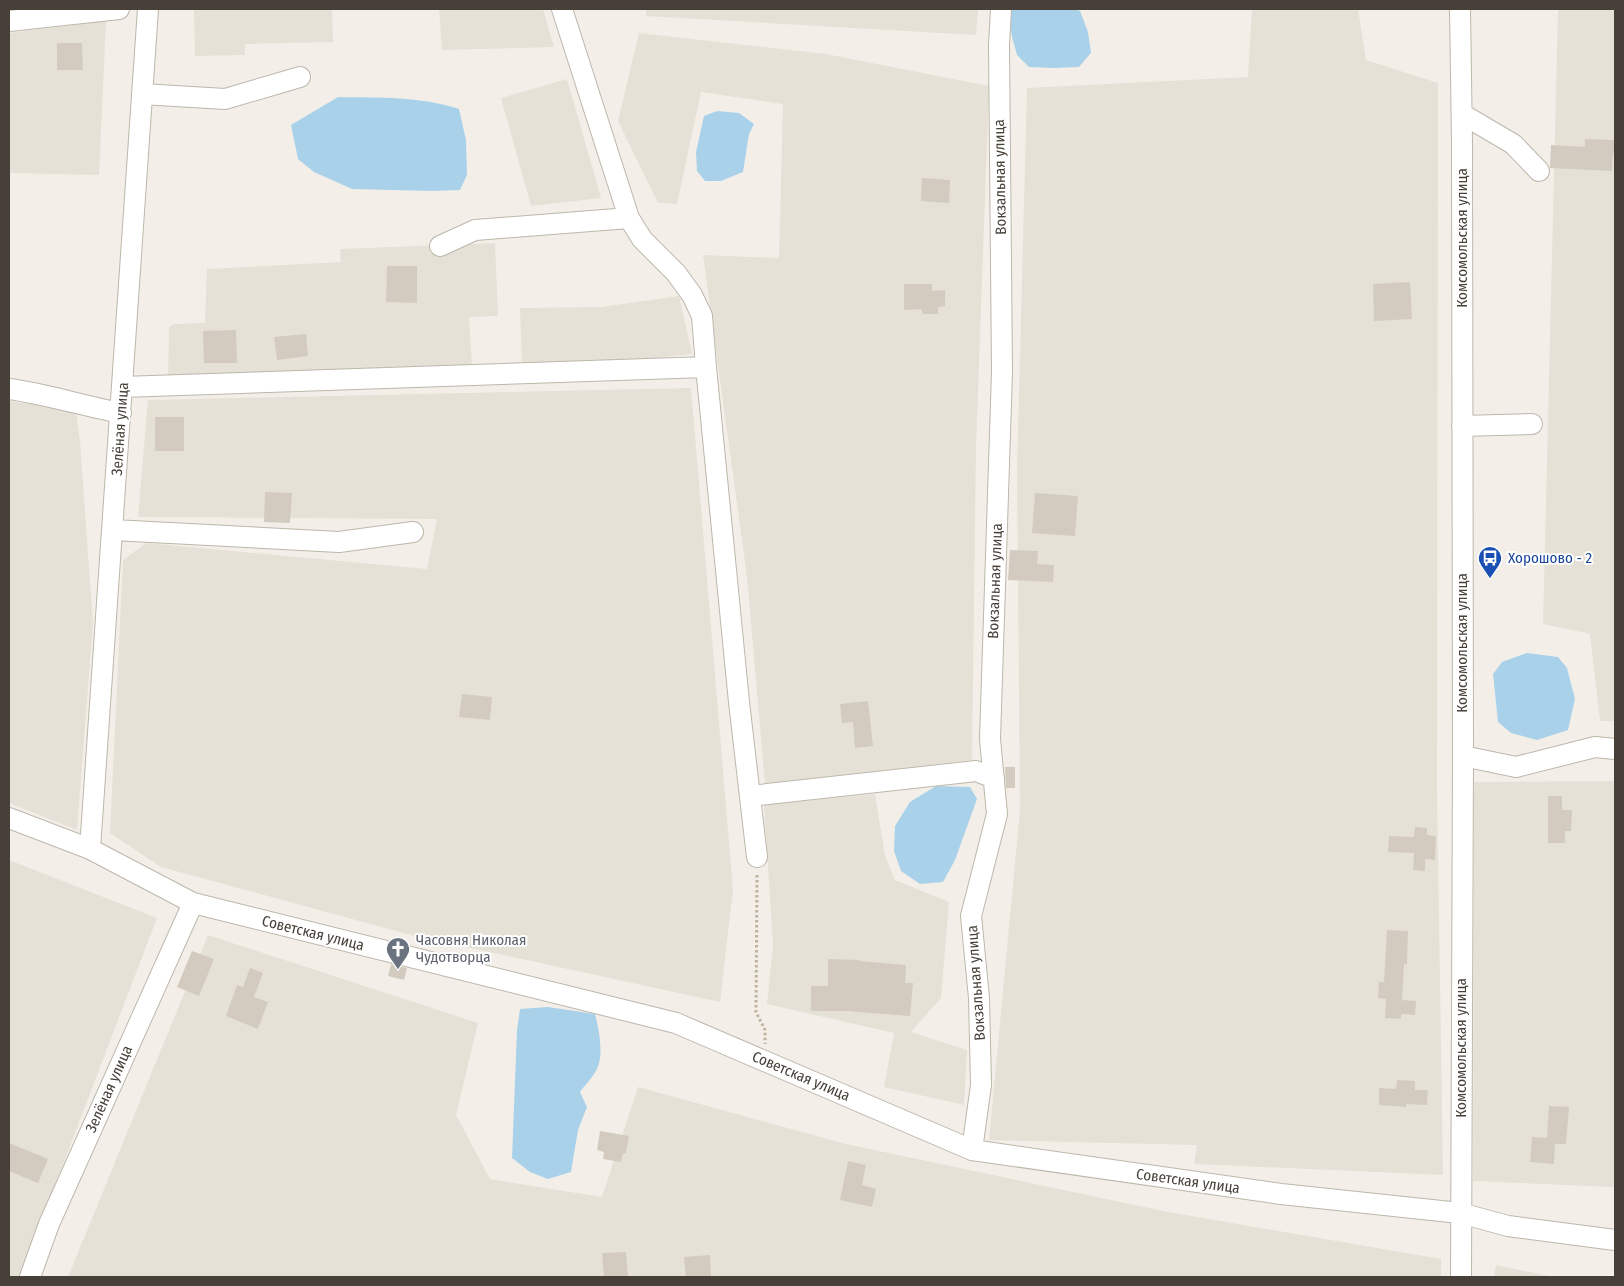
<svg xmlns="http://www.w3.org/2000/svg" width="1624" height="1286" font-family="'Fira Sans Condensed',sans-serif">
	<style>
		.residential { fill: #e6e1d7 }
		.water { fill: #aad1ea }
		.building { fill: #d3cbbf }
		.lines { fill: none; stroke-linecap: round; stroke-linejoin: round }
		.minor-casing { stroke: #bdb7ac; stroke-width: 22 }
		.path { stroke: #beb29e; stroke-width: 3; stroke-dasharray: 2.5 2.5; stroke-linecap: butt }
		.minor { stroke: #fff; stroke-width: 20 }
		.labels { text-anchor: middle; stroke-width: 4; stroke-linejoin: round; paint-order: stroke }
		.street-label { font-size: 15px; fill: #464038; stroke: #fff }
		.transit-label { font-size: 15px; fill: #164399; stroke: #fff; text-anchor: start }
		.worship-label { font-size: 15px; fill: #5b616d; stroke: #fff; text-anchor: start }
	</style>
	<rect width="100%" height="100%" fill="#f3efe8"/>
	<!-- residential -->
	<path class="residential" d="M194,9H332L333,42L245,44V55L195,56Z
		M439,9H543L554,47L442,50Z
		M646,9H978L976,35L646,16Z
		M1252,9H1358L1366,60L1438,83L1437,788L1443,1175L1194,1164L1197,1145L989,1140L1020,810L1017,470L1027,88L1248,77Z
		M1558,9H1615V721H1600L1590,634L1543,624Z
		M106,21L99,175L9,173V33Z
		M639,33L826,54L989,86L976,447L972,760L765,784L747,577L703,255L779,258L783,104L701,92L677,204L658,203L618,121Z
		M567,79L601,198L531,206L501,98Z
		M495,243L498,316L469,317L472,365L168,380L169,327L174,324L205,323L207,269L341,262L340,249Z
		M679,296L692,354L611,363L522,365L520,308L601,307Z
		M691,388L733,890L720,1002L407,934L161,867L110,833L123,560L146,543L427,569L437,519L138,517L148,400Z
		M9,401L76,411L80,441L93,623L77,830L9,803Z
		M1615,781V1187L1473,1181L1474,782Z
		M875,794L885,856L895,880L949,902L941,998L911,1032L967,1050L964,1105L884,1087L894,1033L767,1004L773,945L764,805Z
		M9,860L157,918L20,1277H9Z
		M208,935L478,1023L456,1115L490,1179L602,1197L638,1087L846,1144L1168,1212L1441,1259V1277H68Z
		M1496,1265L1554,1277H1494Z"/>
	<!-- water -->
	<path class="water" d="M1013,9H1074L1080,11L1088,32L1091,53L1079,67L1056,68L1029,67L1017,55L1012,37L1009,14Z
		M338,97C379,98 420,96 459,109L466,140L467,175L460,190L432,191L352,189L314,172L298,159L291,125Z
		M717,111L739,113L754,124L749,134L743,172L721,181H705L697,171L696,152L704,116Z
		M1527,653L1558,657L1567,668L1575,699L1568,730L1537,740L1511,733L1498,722L1493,674L1502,662Z
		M936,786L970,787L977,799L955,860L943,882L920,884L901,871L894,851L895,826L910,802Z
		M548,1007L595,1014C599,1029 604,1055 597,1069C593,1077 585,1085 580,1092L587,1107L578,1130L571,1172L548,1179L530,1172L512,1158L517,1030L520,1009Z"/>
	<!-- building -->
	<path class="building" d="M57,43H82L83,70H57Z
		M1585,139L1615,140V154L1613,153L1612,171L1550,168L1551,145L1585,147Z
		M922,178L950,180L949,203L921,201Z
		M387,266H417V303L386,302Z
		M1410,282L1412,319L1374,321L1373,284Z
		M904,284H932V291L945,290V306L938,307V314H923L921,309L904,310Z
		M236,330L237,363H204L203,331Z
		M306,334L308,356L277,360L274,337Z
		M155,417H184V451H155Z
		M265,492L292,493L290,523L264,522Z
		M1035,493L1078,496L1075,536L1032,533Z
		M1010,550L1038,551L1037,564L1054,565L1053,582L1008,580Z
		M462,694L492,697L490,720L459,717Z
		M868,701L873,746L855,748L853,722L842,723L840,704Z
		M1005,767H1015V788H1006Z
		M1548,796H1562V810H1572L1571,831H1565V843H1548Z
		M1415,827L1427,828V835L1436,836L1435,860L1425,859V871L1413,870L1414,853L1388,852L1389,836L1414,837Z
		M1387,930L1408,931L1407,964H1404L1402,1000L1416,1001L1415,1015L1401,1014V1019L1385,1018L1386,999L1378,998L1379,982H1384Z
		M192,951L214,959L199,996L177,987Z
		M828,959L859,960V961L906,965L905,983H913L910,1016L846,1011H811V986H828Z
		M391,964L407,968L404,980L388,976Z
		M250,968L263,973L254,997L268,1002L258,1029L226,1016L237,985L243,987Z
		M1397,1080L1415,1081V1090H1428L1427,1105L1406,1104V1107L1379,1105V1088L1396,1089Z
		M1549,1106L1569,1107L1566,1144H1555L1554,1164L1530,1162L1532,1137L1547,1138Z
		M600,1131L629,1136L626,1153H623L621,1162L603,1159L604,1152L597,1150Z
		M9,1143L48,1159L38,1183L9,1171Z
		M848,1161L866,1165L862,1185L876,1189L872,1207L840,1200Z
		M626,1252L628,1277H604L602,1253Z
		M710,1255L711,1277H686L684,1257Z"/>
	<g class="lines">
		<!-- minor casing -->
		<g class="minor-casing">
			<path id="minor" d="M562,9L629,218L642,239L676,273L692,295L702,316L706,367L739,702L757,857
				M1460,9L1462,143L1463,756L1461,1277
				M9,21L119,9
				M142,94L225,99L300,77
				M1462,114L1513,144L1539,171
				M440,246L475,230L629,218
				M122,387L706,367
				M9,389C47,394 83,406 121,413
				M1462,426L1532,424
				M113,530L339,542L413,532
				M1463,756L1516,767L1595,747L1615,749
				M750,796L976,771L994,778
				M9,818L90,849L193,903L676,1023L972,1150L1281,1194L1460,1213L1508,1226L1615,1240
				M90,849L148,9
				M972,1150L981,1085L979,998L971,916L997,814L990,739L1002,372L999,45L1001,9
				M30,1277L49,1224L193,903"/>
		</g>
		<!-- path -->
		<path class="path" d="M757,875L756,1012L765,1030V1044"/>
		<!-- minor -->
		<use href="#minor" class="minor"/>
	</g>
	<!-- icons -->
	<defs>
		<g id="bus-pin" transform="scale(1.25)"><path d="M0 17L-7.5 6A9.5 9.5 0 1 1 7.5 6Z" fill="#1a4fb4" stroke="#fff"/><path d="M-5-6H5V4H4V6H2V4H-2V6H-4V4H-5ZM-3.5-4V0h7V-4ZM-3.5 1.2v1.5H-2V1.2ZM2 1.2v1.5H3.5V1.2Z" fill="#fff"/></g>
		<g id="church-pin" transform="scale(1.25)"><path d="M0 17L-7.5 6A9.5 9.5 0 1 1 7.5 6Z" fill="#6b7280" stroke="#fff"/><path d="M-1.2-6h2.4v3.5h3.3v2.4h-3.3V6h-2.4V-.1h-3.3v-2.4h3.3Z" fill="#fff"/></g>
	</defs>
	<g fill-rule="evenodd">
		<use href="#bus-pin" x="1490" y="558"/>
		<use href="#church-pin" x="398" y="949"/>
	</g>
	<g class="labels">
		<!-- street labels -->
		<g class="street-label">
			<text transform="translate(1000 177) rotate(-91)" y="5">Вокзальная улица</text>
			<text transform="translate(1462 238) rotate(-90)" y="5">Комсомольская улица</text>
			<text transform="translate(120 429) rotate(-86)" y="5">Зелёная улица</text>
			<text transform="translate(995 581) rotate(-88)" y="5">Вокзальная улица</text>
			<text transform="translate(1462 643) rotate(-90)" y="5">Комсомольская улица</text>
			<text transform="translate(313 933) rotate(14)" y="5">Советская улица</text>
			<text transform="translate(976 983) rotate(-94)" y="5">Вокзальная улица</text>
			<text transform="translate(1461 1048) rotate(-90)" y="5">Комсомольская улица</text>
			<text transform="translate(801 1076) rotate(23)" y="5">Советская улица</text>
			<text transform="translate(109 1089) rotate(-66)" y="5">Зелёная улица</text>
			<text transform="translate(1188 1181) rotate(8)" y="5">Советская улица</text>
		</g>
		<!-- transit labels -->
		<g class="transit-label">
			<text x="1508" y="563">Хорошово - 2</text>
		</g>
		<!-- worship labels -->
		<g class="worship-label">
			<text x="416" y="945">Часовня Николая<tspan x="416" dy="17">Чудотворца</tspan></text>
		</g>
	</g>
	<!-- border -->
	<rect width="1624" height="1286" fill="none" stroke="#464038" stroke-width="20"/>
</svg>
